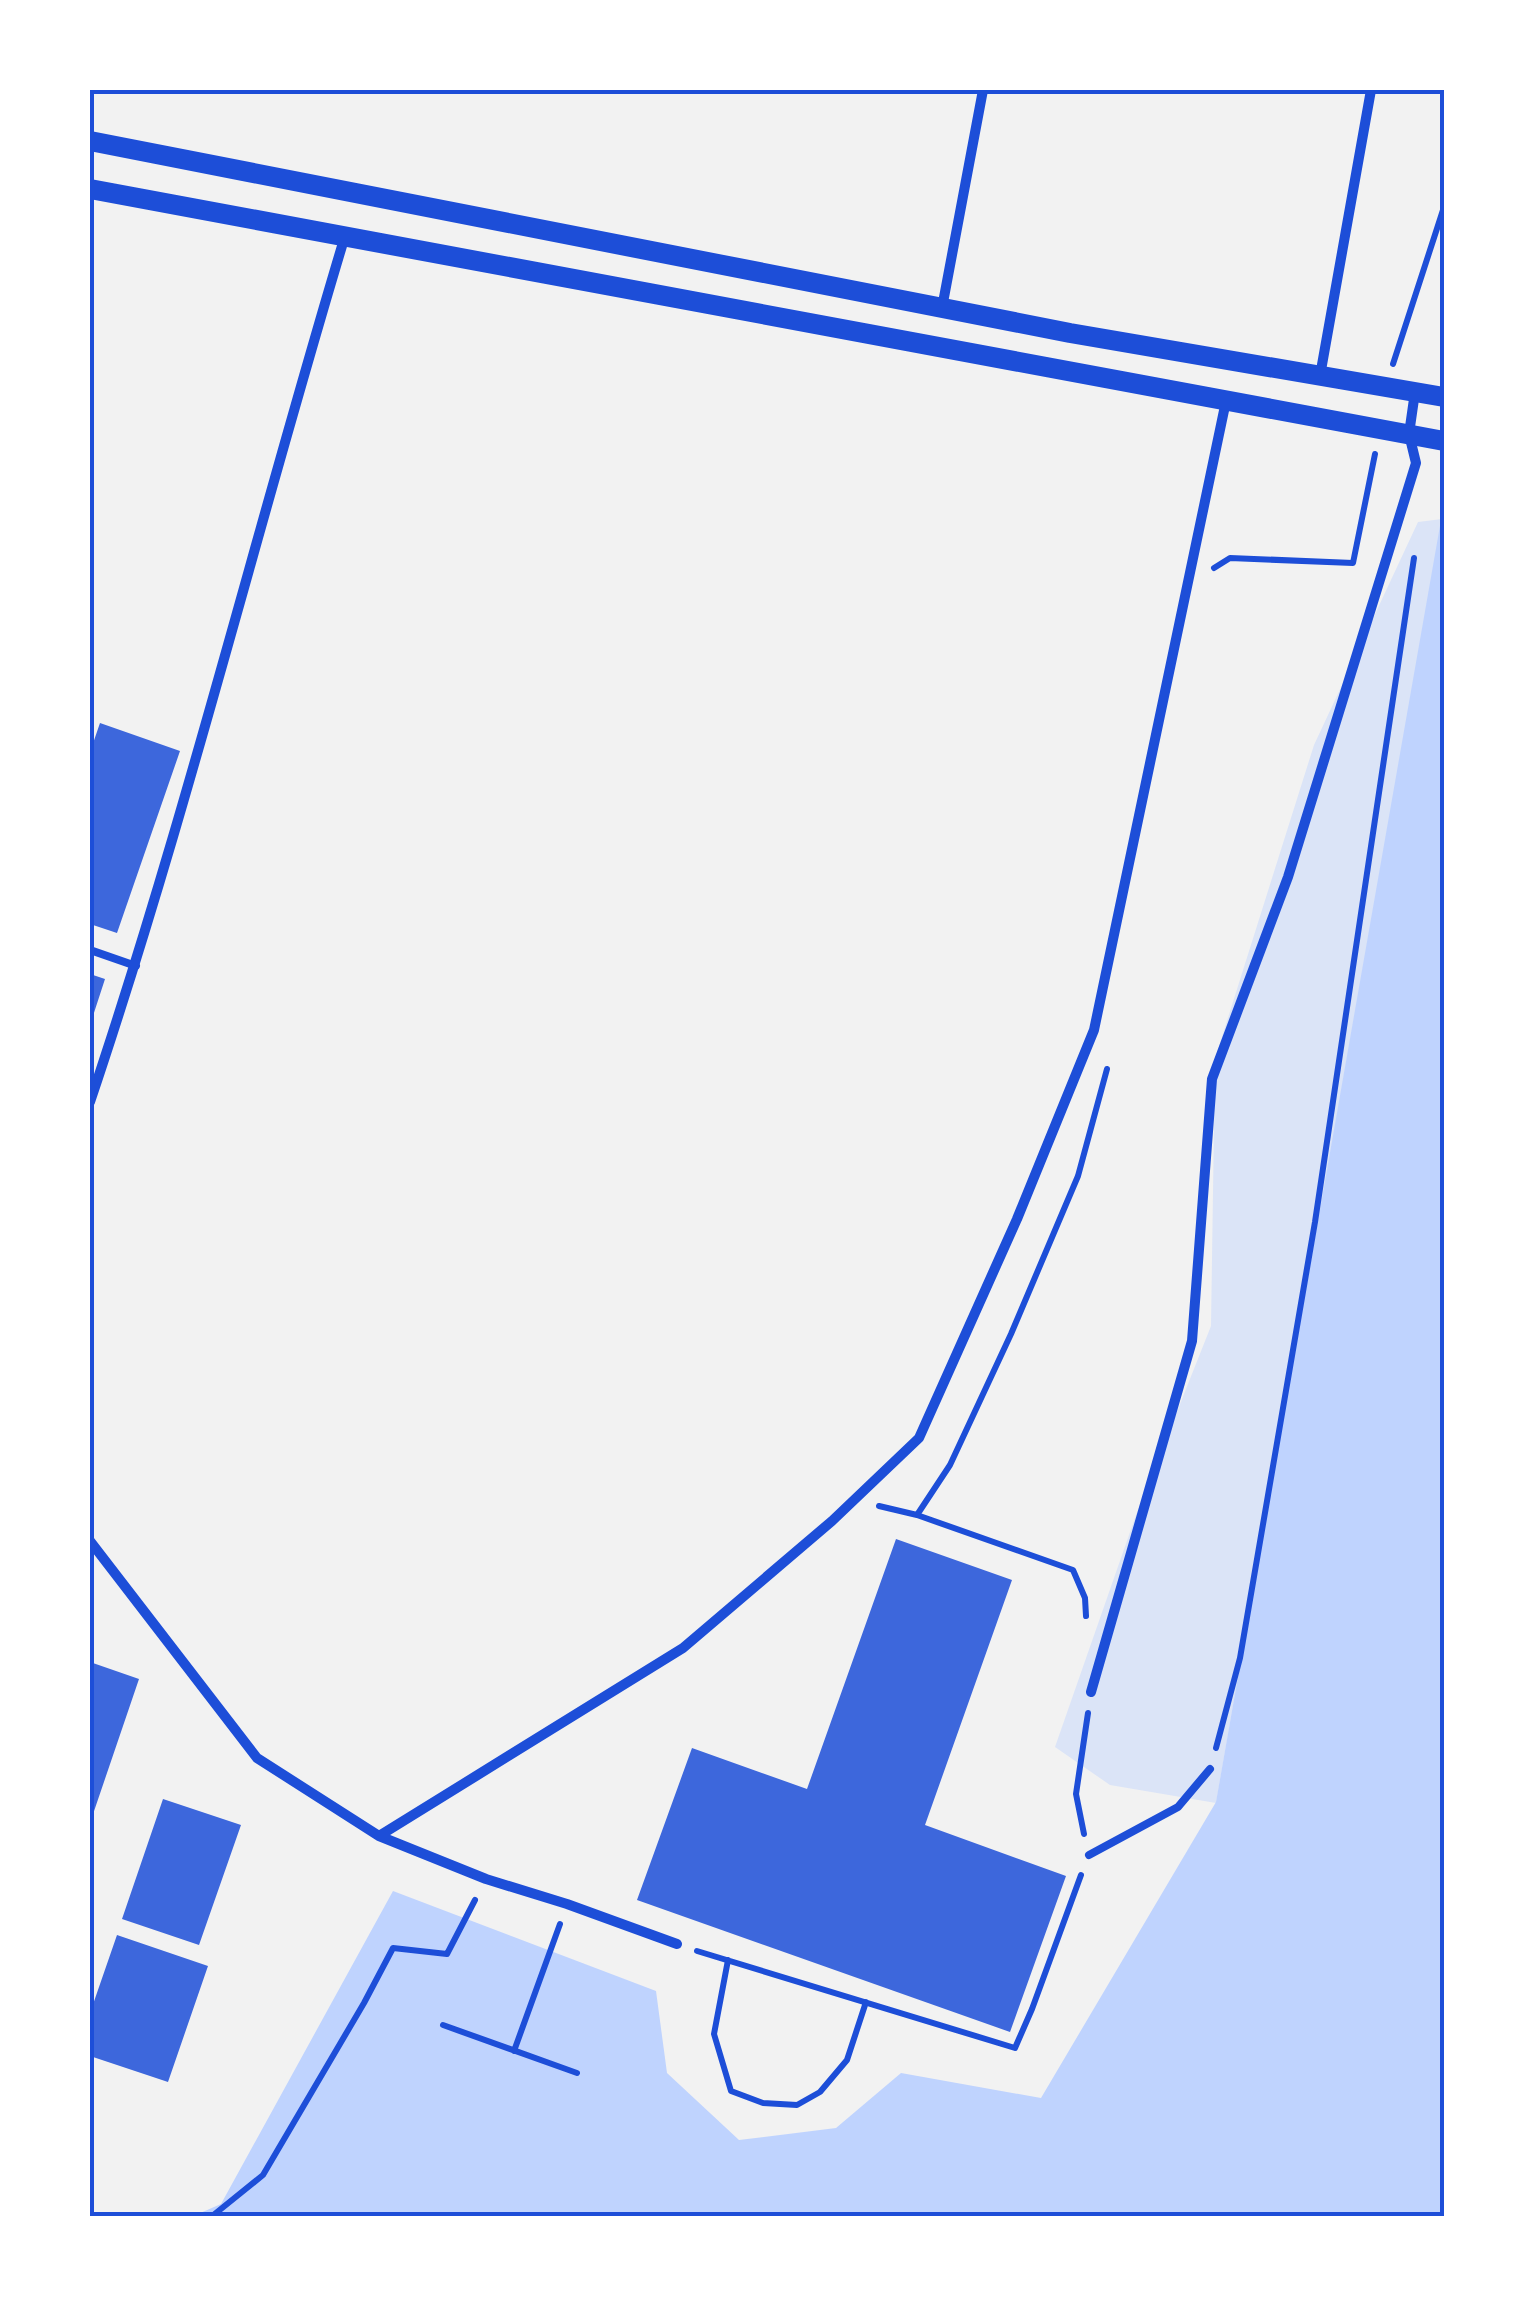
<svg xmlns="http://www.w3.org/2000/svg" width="1534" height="2307" font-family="'Alegreya Sans',sans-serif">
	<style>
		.green { fill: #dbe4f7 }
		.water { fill: #bfd3fe }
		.building { fill: #3d67dc }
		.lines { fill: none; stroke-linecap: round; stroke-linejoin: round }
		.path { stroke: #1d4ed8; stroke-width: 6 }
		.service { stroke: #1d4ed8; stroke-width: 8 }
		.minor { stroke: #1d4ed8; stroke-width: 10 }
		.secondary { stroke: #1d4ed8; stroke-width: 20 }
		.neatline { fill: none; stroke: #1d4ed8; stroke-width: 4 }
	</style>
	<rect width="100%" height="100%" fill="#f2f2f2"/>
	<!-- green -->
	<path class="green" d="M1442,519L1216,1803L1110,1785L1055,1747L1136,1515L1211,1326L1215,1059L1314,745L1418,522Z"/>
	<!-- water -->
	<path class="water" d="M1444,503V2217H191L221,2204L393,1891L656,1991L667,2073L739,2140L836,2128L901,2073L1041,2098L1216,1802Z"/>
	<!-- building -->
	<path class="building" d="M100,723L180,751L117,933L90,924V752Z
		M90,974L105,979L91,1022H90Z
		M896,1539L1012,1580L925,1825L1066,1876L1010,2032L637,1900L692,1748L807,1789Z
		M90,1662L139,1679L91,1820H90Z
		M163,1799L241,1825L199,1945L122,1919Z
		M117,1935L208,1966L168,2082L90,2056V2013Z"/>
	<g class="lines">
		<!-- path -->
		<path class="path" d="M1393,364L1444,207
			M1214,568L1230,558L1353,563L1375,454
			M879,1506L917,1515
			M1086,1616L1085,1598L1073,1570L917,1515L950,1465L1011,1334L1078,1176L1107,1069
			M1216,1748L1240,1658L1315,1222L1414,558
			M1084,1834L1076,1794L1088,1713
			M697,1951L1015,2048L1032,2009L1081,1875
			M728,1960L714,2034L731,2091L763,2103L797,2105L820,2092L847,2060L866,2002
			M443,2025L577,2073
			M514,2051L560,1924
			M211,2217L263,2175L364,2003L393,1948L447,1954L475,1900"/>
		<!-- service -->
		<path class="service" d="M90,950L136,966
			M1089,1855L1178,1807L1210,1769"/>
		<!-- minor -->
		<path class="minor" d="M942,308L983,90
			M1320,376L1371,90
			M90,1102C186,817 258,524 345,236
			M90,1541L257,1758L379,1836L486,1879L567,1904L677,1944
			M1091,1692L1192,1341L1212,1079L1288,877L1416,463L1409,434L1415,392
			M379,1836L683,1648L832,1521L919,1438L1017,1219L1094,1030L1226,401"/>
		<!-- secondary -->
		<path class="secondary" d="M90,141L1070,333L1444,397
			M90,189L1444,441"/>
	</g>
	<!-- border -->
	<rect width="1534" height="2307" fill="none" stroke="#ffffff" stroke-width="185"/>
	<rect x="92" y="92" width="1350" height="2122" class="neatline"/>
</svg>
